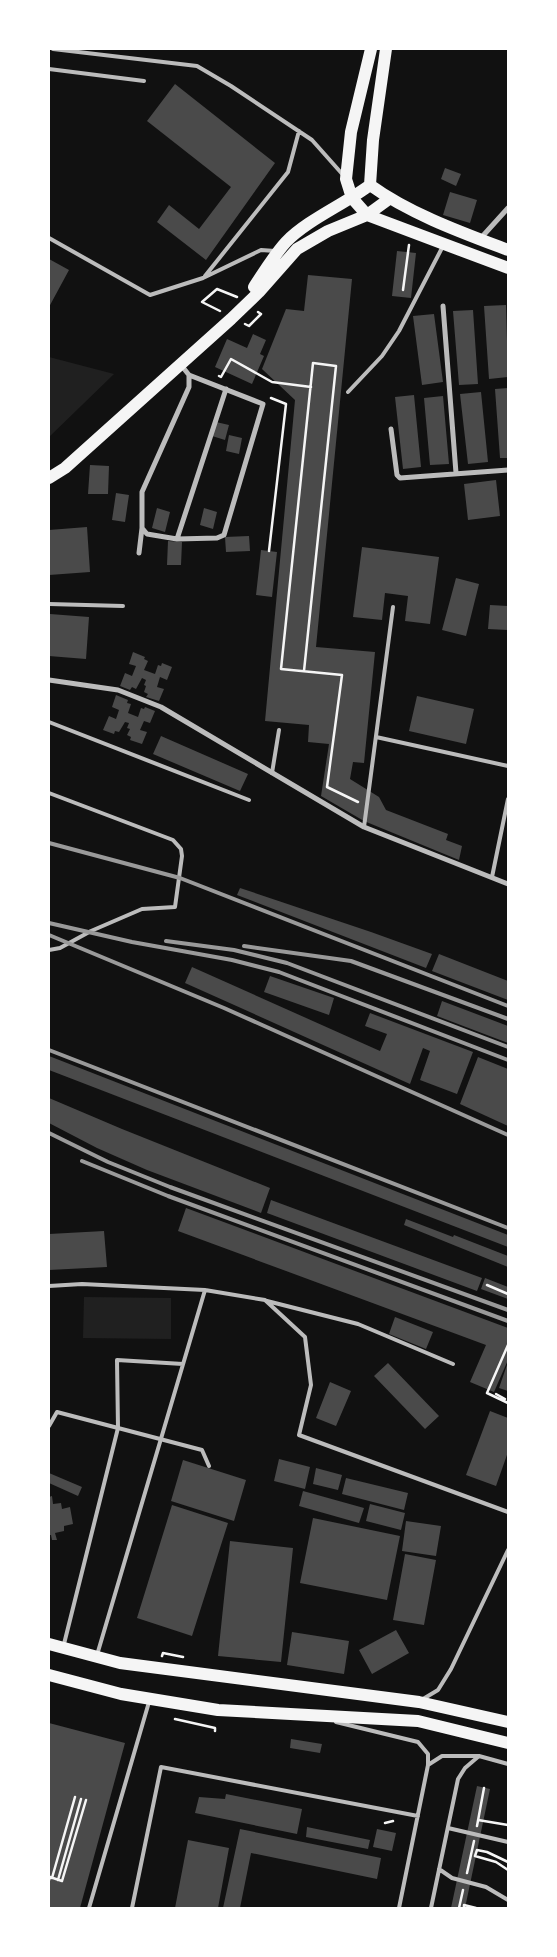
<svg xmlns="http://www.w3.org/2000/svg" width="557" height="1957" font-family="'DejaVu Sans',sans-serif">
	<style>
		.green { fill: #202020 }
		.building { fill: #4a4a4a }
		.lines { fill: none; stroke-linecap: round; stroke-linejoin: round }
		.path { stroke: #f5f5f5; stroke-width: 2.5 }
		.service { stroke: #bcbcbc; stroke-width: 4 }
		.minor { stroke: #bcbcbc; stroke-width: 5 }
		.primary { stroke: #f5f5f5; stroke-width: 12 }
		.rail { stroke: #9a9a9a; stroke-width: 4 }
	</style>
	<rect width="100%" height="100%" fill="#111"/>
	<!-- green -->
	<path class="green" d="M49,357L114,374L49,437Z
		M84,1297L171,1298V1339L83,1338Z"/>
	<!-- building -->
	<path class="building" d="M175,84L275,163L206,260L157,222L169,205L199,229L231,187L147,121Z
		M445,168L461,174L456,186L441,179Z
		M450,192L477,200L470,223L443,215Z
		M397,251L416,253L411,298L392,296Z
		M49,259L69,270L49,307Z
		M308,275L352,279L316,647L375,652L364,763L353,762L350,779L379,797L386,810L448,834L446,840L462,846L459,860L364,821L321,796L329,744L308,742L309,725L265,721L295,400L262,369L286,309L304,311Z
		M506,305L508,377L489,379L484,306Z
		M473,310L478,384L459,385L453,311Z
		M434,314L443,382L422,385L413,316Z
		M253,334L266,340L260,354L264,356L252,384L215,367L227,339L247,348Z
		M508,388V458H500L495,389Z
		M481,392L488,462L468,464L460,394Z
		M414,395L421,467L403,469L395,397Z
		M443,396L449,464L430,465L424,398Z
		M216,422L229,425L225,440L212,436Z
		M229,435L242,438L239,454L226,451Z
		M90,465L109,466L108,494H88Z
		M496,480L500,516L468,520L464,484Z
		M116,493L129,495L125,522L112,520Z
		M157,508L170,512L165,532L152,528Z
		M204,508L217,512L213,529L200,525Z
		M87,527L90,572L49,575V530Z
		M249,536L250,551L226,552L225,537Z
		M168,541L182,542L181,565H167Z
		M362,547L439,557L430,624L405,621L408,596L385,593L382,620L353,617Z
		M261,550L277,552L272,597L256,595Z
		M456,578L479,584L466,636L442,630Z
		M490,605L508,606V630L488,629Z
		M50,614L89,617L86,659L49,656Z
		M133,652L145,657L144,659L148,661L144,670L155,674L158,665L161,666L162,663L172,667L167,680L160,677L157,687L164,689L159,701L146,697L148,694L144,692L146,686L144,685L146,680L142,678L136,689L132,687L130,690L120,686L125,673L132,676L136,666L129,664Z
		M116,695L128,700L127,703L131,704L128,713L138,717L141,708L144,709L145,707L155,711L150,723L144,721L140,730L147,732L142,744L130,740L131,737L127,735L130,729L127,728L129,723L125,722L119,732L115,731L114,734L103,730L109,716L116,719L119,710L112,707Z
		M417,696L474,709L466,744L409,731Z
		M161,736L248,774L240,791L153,754Z
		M240,888L371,932L432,954L426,968L237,895Z
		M439,954L508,981V1000L432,971Z
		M192,967L380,1051L387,1034L365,1026L370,1013L473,1052L457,1094L420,1080L430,1051L423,1048L410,1084L185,983Z
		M270,976L334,998L329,1015L264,992Z
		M442,1001L508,1026V1043L437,1016Z
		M49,1056L508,1235V1247L49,1070Z
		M478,1057L508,1069V1126L460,1104Z
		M49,1098L122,1129L270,1188L261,1213L147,1170L97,1148L49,1123Z
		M271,1200L482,1278L477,1291L267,1213Z
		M186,1208L508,1328V1360L494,1392L470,1382L486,1345L178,1231Z
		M406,1219L453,1237L454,1235L508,1256V1267L404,1225Z
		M104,1231L107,1267L49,1270V1234Z
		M485,1278L508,1287V1299L481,1289Z
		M395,1317L433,1332L426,1349L389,1334Z
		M508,1362V1391L499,1388Z
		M388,1363L439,1416L425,1429L374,1376Z
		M330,1382L351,1391L336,1426L316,1418Z
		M490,1411L508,1418V1452L496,1486L466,1475Z
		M279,1459L310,1467L305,1489L274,1481Z
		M183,1460L246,1480L234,1521L171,1501Z
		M316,1468L342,1475L338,1490L313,1484Z
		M49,1473L82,1487L78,1496L49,1483Z
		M346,1478L408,1493L404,1510L342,1494Z
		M303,1491L364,1508L359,1523L299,1506Z
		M52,1496L53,1504L61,1503L62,1509L70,1507L73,1524L64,1526V1531L55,1533L57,1540H52L51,1535H49V1497Z
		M370,1504L405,1513L401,1530L366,1521Z
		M172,1505L228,1523L192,1636L137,1618Z
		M313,1518L400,1536L387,1600L300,1583Z
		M406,1521L441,1526L436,1556L402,1551Z
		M230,1541L293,1548L281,1662L218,1656Z
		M405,1554L436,1560L424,1625L393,1620Z
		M396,1630L409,1653L372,1674L359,1650Z
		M292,1632L349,1641L344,1674L287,1665Z
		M49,1723L125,1743L80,1908H49Z
		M291,1739L322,1744L320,1753L290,1748Z
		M477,1786L490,1789L465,1908H451Z
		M226,1794L302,1809L297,1834L195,1813L199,1797L225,1799Z
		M307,1827L370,1840L368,1849L306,1837Z
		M240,1829L381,1858L377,1879L251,1853L240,1908H223Z
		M377,1829L396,1833L392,1851L373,1847Z
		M188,1840L229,1848L218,1908H175Z"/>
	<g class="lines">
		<!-- path -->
		<path class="path" d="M403,290L409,245
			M220,311L202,302L217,289L237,297
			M245,324L249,326L261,314L258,312
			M219,376L221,377L231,359L272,382L311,387
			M269,551L286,404L271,398
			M304,671L336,366L313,363L281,669L342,675L327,787L358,802
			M487,1285L508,1294
			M508,1345L487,1393L508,1403
			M496,1394L505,1399
			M162,1656L163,1653L183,1657
			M175,1719L215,1728V1731
			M478,1820L508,1825
			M385,1823L393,1821
			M477,1826L484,1788
			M508,1862L487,1852L477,1850L475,1856L496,1862L508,1870
			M467,1873L474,1841
			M52,1878L75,1797
			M49,1880L50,1877L62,1881L86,1800
			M58,1880L81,1799
			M459,1908L463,1890
			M464,1908V1905L476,1908"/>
		<!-- service -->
		<path class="service" d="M53,49L197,66L231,86L312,140L344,176
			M49,69L144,81
			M49,238L150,295L203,278L261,250L275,251
			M205,276L288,172L299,131
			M348,392L382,356L399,331L443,246
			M49,604L123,606
			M49,722L249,800
			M376,737L508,766
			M272,773L279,730
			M49,793L173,840L181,849L182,856L175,907L142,909L91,931L60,948L49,950
			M364,827L393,607
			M492,877L508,799
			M49,1286L82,1284L205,1290L265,1300L305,1337L311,1385L299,1435L508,1512
			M267,1301L358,1324L453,1364
			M49,1426L57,1412L202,1450L209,1466
			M64,1644L118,1428L117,1360L183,1364
			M97,1655L205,1290
			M423,1699L438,1690L451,1669L508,1550
			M336,1722L418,1742L428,1754V1765L399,1908
			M428,1765L442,1756H479L508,1764
			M448,1828L508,1842
			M439,1869L452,1878L486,1887L508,1900
			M89,1908L149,1702
			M132,1908L161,1767L418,1816
			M431,1908L458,1779L465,1768L479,1756"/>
		<!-- minor -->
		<path class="minor" d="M480,239L508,208
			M443,306L456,473
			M181,365L189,375L263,404L224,535L217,538L177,539L147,534L142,528V492L189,387V375
			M391,429L397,475L400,478L508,470
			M177,539L226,389
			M139,553L142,528
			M49,680L118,690L161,707L364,827L508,884"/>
		<!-- primary -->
		<path class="primary" d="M371,49L351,132L346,179L352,198L367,215L508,268
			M386,49L373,140L370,185C410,214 463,233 508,250
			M254,287C264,272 274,255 286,242C307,220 345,204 370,185
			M49,478L65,468L231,319L259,292L297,249L328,231L367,215L389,199
			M49,1644L120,1663L419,1702L508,1722
			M49,1675L121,1694L218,1710L418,1721L508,1743"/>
		<!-- rail -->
		<path class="rail" d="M49,843L180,878L508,1006
			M49,923L132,942L232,960L279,972L508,1060
			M49,935L224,1008L508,1135
			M166,941L234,950L287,963L508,1047
			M244,946L351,961L508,1019
			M49,1050L508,1228
			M49,1133L108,1162L170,1187L508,1310
			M82,1161L168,1196L508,1321"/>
	</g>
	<!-- border -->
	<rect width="557" height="1957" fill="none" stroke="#ffffff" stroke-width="100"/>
</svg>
